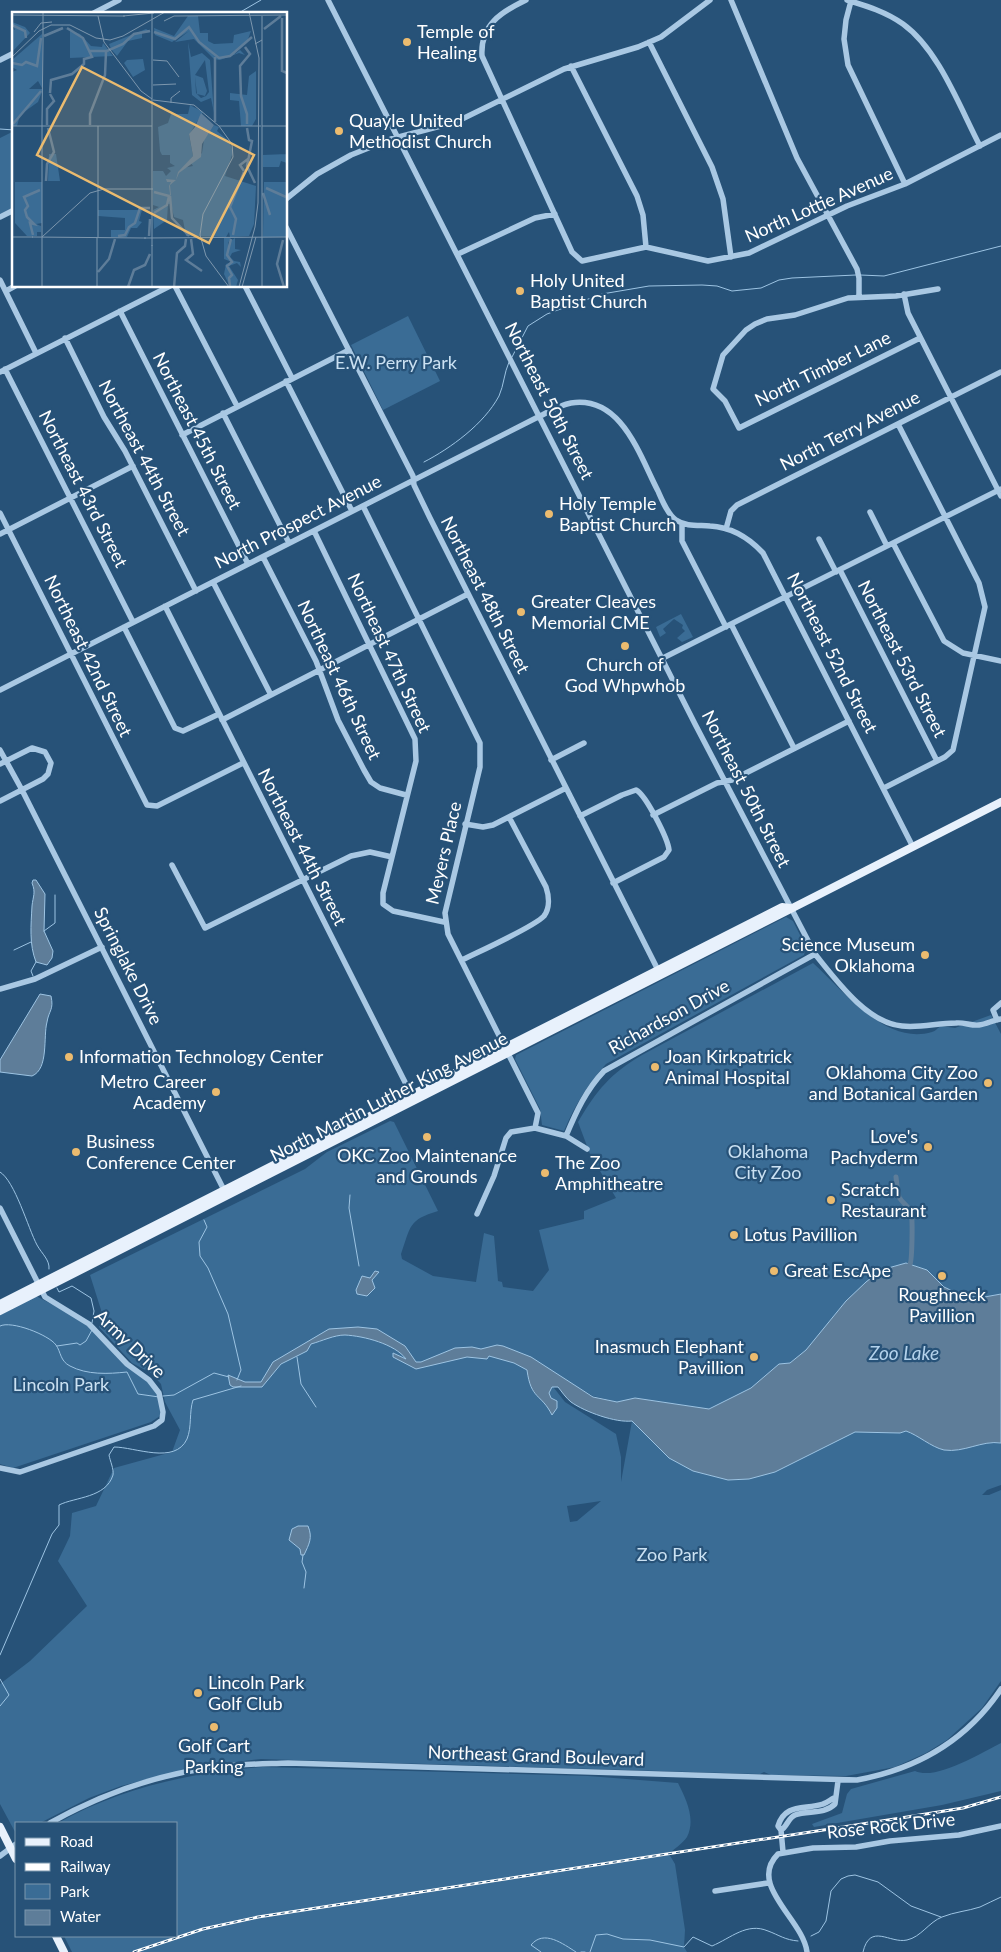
<svg xmlns="http://www.w3.org/2000/svg" width="1001" height="1952" font-family="Lato,sans-serif">
	<style>
		.green { fill: #3a6c95; fill-rule: evenodd }
		.water { fill: #5e7d99; stroke: #9dc4e3 }
		.lines { fill: none; stroke-linecap: round; stroke-linejoin: round }
		.stream { stroke: #9dc4e3; stroke-width: 1 }
		.canal { stroke: #5e7d99; stroke-width: 5 }
		.minor { stroke: #a9c8e3; stroke-width: 5.5 }
		.major { stroke: #e8f1fc; stroke-width: 8 }
		.rail-casing { stroke: #fff; stroke-width: 3 }
		.rail { stroke: #275278; stroke-width: 1; stroke-dasharray: 4; stroke-linecap: butt }
		.poi-dot { fill: #ebbb6f; stroke: #275278; stroke-width: 2 }
		.labels { text-anchor: middle; stroke-width: 4.5; stroke-linejoin: round; paint-order: stroke }
		.poi-label { font-size: 18px; fill: #fff; stroke: #275278; text-anchor: start }
		.street-label { font-size: 18px; fill: #fff; stroke: #275278 }
		.park-label { font-size: 18px; fill: #cbe1f2; stroke: #275278 }
		.water-label { font-size: 19px; font-style: italic; fill: #b4d2eb; stroke: #275278 }
		.inset-river { fill: none; stroke: #5e7d99; stroke-width: 2.5 }
		.inset-road { fill: none; stroke: #7d97ae; stroke-width: 1 }
		.view { fill: #ebbb6f; fill-opacity: 0.15; stroke: #ebbb6f; stroke-width: 2.5 }
		.inset-edge { fill: none; stroke: #fff; stroke-width: 2.5 }
	</style>
	<rect width="100%" height="100%" fill="#275278"/>
	<!-- green -->
	<path class="green" d="M14,131V207L0,214V138Z
		M408,316L440,381L383,410L351,345Z
		M681,614L693,637L682,642L677,638L685,631L682,628L683,625L674,619L663,629L666,633L660,637L656,627Z
		M786,917L793,921L806,947L804,955L606,1064C587,1085 575,1105 564,1131L542,1125L540,1109L515,1059L516,1055Z
		M813,963C843,990 885,1046 932,1032C936,1031 937,1028 941,1026L955,1028L991,1015L1001,1034V1294L979,1298L959,1294L944,1287L927,1270L906,1263L881,1270L846,1301L806,1350L790,1363L779,1364L751,1388L709,1409L636,1398L617,1402L593,1396L557,1375L554,1388L565,1402L616,1434L621,1457V1482L632,1421L693,1471L728,1480H739L775,1472L854,1432L900,1433L906,1431C918,1435 931,1447 944,1450C964,1453 982,1440 1001,1443V1485L987,1490L982,1495H989L1001,1490V1681L982,1708L947,1740L926,1753L895,1767L846,1776L771,1775L764,1772L760,1774L261,1759L195,1767L121,1786L89,1798L40,1823H16V1833L14,1830L0,1804V1684L30,1661L87,1606L58,1561L70,1536L72,1513L96,1506L114,1468L172,1452L180,1430L165,1402L161,1384L151,1373L132,1363L99,1327L102,1313L90,1275L305,1169L327,1152L390,1121L394,1122L438,1211C408,1220 411,1226 401,1254L402,1259L433,1276L476,1282L484,1233L494,1236L498,1281L502,1282L503,1287L533,1291L549,1270L539,1230L584,1219V1211L616,1198L590,1154L578,1122C597,1090 610,1074 642,1055ZM601,1501L577,1521L570,1522L567,1506Z
		M36,1296L82,1320L148,1380C157,1391 162,1402 160,1416L151,1422L13,1468L0,1464V1315Z
		M1001,1743V1791L942,1805L814,1827L812,1824L842,1813L847,1794L851,1789L915,1771C936,1781 981,1753 1001,1743Z
		M263,1767L588,1776L678,1783C686,1799 696,1819 687,1837C683,1843 674,1849 669,1854L675,1864L685,1930L684,1947L687,1952H72L64,1936H176V1823H58C120,1788 192,1772 263,1767Z"/>
	<!-- water -->
	<path class="water" d="M33,880H36L45,894L44,931L53,951L52,958L47,965L36,962C29,944 31,925 32,906C33,896 36,893 32,883Z
		M40,994L51,996C54,1010 49,1010 47,1022C43,1037 49,1069 32,1076L0,1072V1060Z
		M906,1263L927,1270L944,1287L959,1294L979,1298L1001,1294V1443C982,1440 964,1453 944,1450C931,1447 918,1435 906,1431L900,1433L855,1432L775,1472L749,1479L728,1480L693,1471L669,1458L632,1421C616,1423 585,1412 571,1402C566,1398 562,1392 558,1387H552L549,1393L551,1398L557,1401V1408L552,1415C541,1393 531,1400 527,1370L514,1363L489,1356L487,1359L467,1357L416,1369L393,1357V1353L406,1359C395,1344 364,1336 345,1335C334,1335 322,1341 311,1344L307,1351L281,1364L262,1387H233L230,1385L228,1375L245,1382H261L273,1362L329,1329L358,1327L377,1329L405,1346L416,1362H421L455,1348L472,1347L481,1349L497,1345L503,1346L531,1357L593,1397L617,1402L635,1398L709,1409L751,1388L779,1364L790,1363L806,1350L846,1301L866,1282L881,1270Z
		M375,1271L379,1272L372,1280L375,1288L367,1296L357,1294L356,1290L362,1276L370,1278Z
		M298,1526H308C313,1538 309,1544 304,1555H301L300,1549L289,1540L292,1529Z"/>
	<g class="lines">
		<!-- stream -->
		<path class="stream" d="M237,14L261,0
			M0,129L14,130
			M860,275L884,276L1001,246
			M512,357L528,326L547,314L602,294L649,286L702,285L717,286L732,291L761,288L779,280L792,278L856,275
			M424,462C451,448 484,424 499,396C504,385 504,373 509,362
			M44,931L55,923V895
			M14,950L31,942
			M33,976L31,971L36,962
			M0,1172C15,1181 28,1228 37,1245C42,1254 50,1260 49,1269
			M350,1195L349,1208L359,1266
			M204,1220L207,1227L199,1242L200,1256L208,1268L228,1314L241,1370L237,1380
			M57,1288L59,1292L72,1286L91,1298L94,1311L92,1323
			M0,1326C11,1320 49,1335 56,1345C61,1352 60,1361 70,1366C87,1375 108,1374 127,1372L138,1394L159,1397
			M57,1346L77,1343L80,1345L86,1341L92,1330
			M297,1357L301,1384L316,1407
			M163,1396L174,1395L214,1373L229,1377
			M303,1555L302,1562L306,1572L304,1588
			M0,1655L52,1534L59,1525V1505C75,1497 106,1498 113,1475C114,1469 110,1461 109,1455L114,1447C135,1447 175,1465 187,1439C192,1427 189,1412 193,1400L241,1386
			M0,1679L9,1695L0,1706
			M811,1936L819,1932L826,1921L831,1891L841,1879L848,1876L855,1875L878,1882L911,1906L941,1917
			M541,1952L531,1945C544,1929 563,1944 576,1952
			M581,1952H585
			M590,1952L596,1935L607,1934L623,1939L650,1940L684,1947L693,1937L712,1946C731,1938 747,1922 768,1931C779,1935 785,1940 798,1941
			M863,1952C870,1922 890,1944 907,1940C921,1937 929,1922 942,1917C954,1912 968,1911 980,1907C987,1904 994,1900 1001,1897"/>
		<!-- canal -->
		<path class="canal" d="M896,1177C897,1184 897,1192 899,1197C902,1203 909,1206 911,1213C913,1218 912,1261 910,1264"/>
		<!-- minor -->
		<path class="minor" d="M328,0L695,724L815,954C836,980 867,1023 902,1026C921,1028 937,1023 956,1023C964,1022 971,1026 979,1025C987,1024 993,1020 1001,1019
			M526,0C501,12 480,25 482,56L572,252L582,261L646,247L708,261L749,253L847,206L905,184L1001,135
			M731,0L797,158L857,269L859,278V296
			M847,0C867,6 886,12 903,24C939,50 960,108 980,146
			M851,1L846,20L844,39L848,65L905,184
			M92,14L119,0
			M649,42L712,167L723,199L731,257
			M0,60L14,53
			M571,66L637,196L643,215L646,247
			M286,199L317,174L351,155L391,139L456,122L564,69L638,47L661,37L710,0
			M0,217L14,210
			M286,227L413,476L414,485L430,518L659,972
			M458,254L535,218L555,214
			M0,280L36,353
			M175,286L237,406
			M245,286L292,378
			M6,291L15,286
			M904,294L908,313L1001,496
			M120,311L248,564
			M65,338L104,417L125,451L196,591
			M920,338L739,428L725,401L713,389L723,355L746,330L755,324L767,319L795,315L848,298L896,296L938,289
			M5,369L133,622
			M0,372L170,286
			M286,381L352,511
			M223,413L289,543
			M182,435L349,350
			M363,506L480,743V767L445,913L448,934L538,1113L535,1128L511,1132L506,1138L494,1176L477,1214
			M870,512L887,546
			M0,513L147,805L157,806L243,763
			M682,523V541L726,627
			M726,529L731,511L737,505L1001,372
			M314,531L415,739L416,761L383,893V904L393,911L444,922
			M0,534L133,466
			M819,539L836,572
			M893,543L944,641L963,653L1001,661
			M263,557L316,661L338,720L364,770L371,782L380,788L406,795
			M840,570L937,761
			M213,582L271,695
			M165,606L413,1098
			M731,624L794,748
			M124,627L175,728L183,731L219,714
			M663,658L1001,489
			M0,690L540,416C550,411 560,405 571,403C622,395 640,457 658,491C662,500 668,515 676,520C686,527 699,525 710,526C731,527 749,538 763,553L913,847
			M222,720L468,594
			M0,750L22,790L226,1194
			M551,760L584,743
			M0,764L32,748L45,752L51,763L48,774L43,779L0,801
			M884,788L945,757L953,750L985,607L979,583L898,424
			M653,815L717,783L732,780L849,721
			M580,816L622,795L636,790C646,795 668,839 669,850L664,857L613,883
			M465,824L483,827L493,825L566,788
			M172,865L205,928L351,856L370,852L392,857
			M462,960C478,952 534,927 544,916C550,908 549,896 546,887L509,817
			M0,989L35,979L102,947
			M997,1020L993,1010L1001,1003
			M535,1128L566,1136L587,1149
			M566,1136C576,1112 586,1090 604,1071L815,954
			M0,1208L45,1297L89,1324L127,1364L149,1380L159,1393L163,1412L162,1420L154,1426L20,1472L0,1468
			M50,1823C98,1796 153,1776 208,1768C234,1764 262,1764 288,1763L857,1780C916,1769 967,1740 1001,1689
			M781,1830C787,1827 788,1818 795,1815C808,1810 824,1815 835,1804L838,1781
			M783,1852L781,1830L778,1826C785,1803 804,1810 823,1804C827,1803 830,1800 834,1798
			M0,1856L16,1844
			M715,1891L768,1883
			M807,1952C803,1919 747,1885 778,1854L813,1848L856,1847L890,1841L959,1835L1001,1826"/>
		<!-- major -->
		<path class="major" d="M0,1304L782,907L790,908
			M0,1311L1001,802
			M0,1827L16,1859
			M56,1936L64,1952"/>
		<!-- rail casing -->
		<g class="rail-casing">
			<path id="rail" d="M134,1952L203,1929L258,1917L901,1818L963,1808L1001,1797"/>
		</g>
		<!-- rail -->
		<use href="#rail" class="rail"/>
	</g>
	<!-- markers -->
	<g class="poi-dot">
		<circle cx="407" cy="42" r="5"/>
		<circle cx="339" cy="131" r="5"/>
		<circle cx="520" cy="291" r="5"/>
		<circle cx="549" cy="514" r="5"/>
		<circle cx="521" cy="612" r="5"/>
		<circle cx="625" cy="646" r="5"/>
		<circle cx="925" cy="955" r="5"/>
		<circle cx="69" cy="1057" r="5"/>
		<circle cx="655" cy="1067" r="5"/>
		<circle cx="988" cy="1083" r="5"/>
		<circle cx="216" cy="1092" r="5"/>
		<circle cx="427" cy="1137" r="5"/>
		<circle cx="928" cy="1147" r="5"/>
		<circle cx="76" cy="1152" r="5"/>
		<circle cx="545" cy="1173" r="5"/>
		<circle cx="831" cy="1200" r="5"/>
		<circle cx="734" cy="1235" r="5"/>
		<circle cx="774" cy="1271" r="5"/>
		<circle cx="942" cy="1276" r="5"/>
		<circle cx="754" cy="1357" r="5"/>
		<circle cx="198" cy="1693" r="5"/>
		<circle cx="214" cy="1727" r="5"/>
	</g>
	<g class="labels">
		<!-- poi labels -->
		<g class="poi-label">
			<text x="417" y="38">Temple of<tspan x="417" dy="21">Healing</tspan></text>
			<text x="349" y="127">Quayle United<tspan x="349" dy="21">Methodist Church</tspan></text>
			<text x="530" y="287">Holy United<tspan x="530" dy="21">Baptist Church</tspan></text>
			<text x="559" y="510">Holy Temple<tspan x="559" dy="21">Baptist Church</tspan></text>
			<text x="531" y="608">Greater Cleaves<tspan x="531" dy="21">Memorial CME</tspan></text>
			<text x="625" y="671" text-anchor="middle">Church of<tspan x="625" dy="21">God Whpwhob</tspan></text>
			<text x="915" y="951" text-anchor="end">Science Museum<tspan x="915" dy="21">Oklahoma</tspan></text>
			<text x="79" y="1063">Information Technology Center</text>
			<text x="665" y="1063">Joan Kirkpatrick<tspan x="665" dy="21">Animal Hospital</tspan></text>
			<text x="978" y="1079" text-anchor="end">Oklahoma City Zoo<tspan x="978" dy="21">and Botanical Garden</tspan></text>
			<text x="206" y="1088" text-anchor="end">Metro Career<tspan x="206" dy="21">Academy</tspan></text>
			<text x="918" y="1143" text-anchor="end">Love's<tspan x="918" dy="21">Pachyderm</tspan></text>
			<text x="86" y="1148">Business<tspan x="86" dy="21">Conference Center</tspan></text>
			<text x="427" y="1162" text-anchor="middle">OKC Zoo Maintenance<tspan x="427" dy="21">and Grounds</tspan></text>
			<text x="555" y="1169">The Zoo<tspan x="555" dy="21">Amphitheatre</tspan></text>
			<text x="841" y="1196">Scratch<tspan x="841" dy="21">Restaurant</tspan></text>
			<text x="744" y="1241">Lotus Pavillion</text>
			<text x="784" y="1277">Great EscApe</text>
			<text x="942" y="1301" text-anchor="middle">Roughneck<tspan x="942" dy="21">Pavillion</tspan></text>
			<text x="744" y="1353" text-anchor="end">Inasmuch Elephant<tspan x="744" dy="21">Pavillion</tspan></text>
			<text x="208" y="1689">Lincoln Park<tspan x="208" dy="21">Golf Club</tspan></text>
			<text x="214" y="1752" text-anchor="middle">Golf Cart<tspan x="214" dy="21">Parking</tspan></text>
		</g>
		<!-- street labels -->
		<g class="street-label">
			<text transform="translate(819 205) rotate(-24)" y="6">North Lottie Avenue</text>
			<text transform="translate(823 369) rotate(-26)" y="6">North Timber Lane</text>
			<text transform="translate(549 401) rotate(63)" y="6">Northeast 50th Street</text>
			<text transform="translate(197 431) rotate(63)" y="6">Northeast 45th Street</text>
			<text transform="translate(850 431) rotate(-27)" y="6">North Terry Avenue</text>
			<text transform="translate(144 458) rotate(62)" y="6">Northeast 44th Street</text>
			<text transform="translate(83 489) rotate(63)" y="6">Northeast 43rd Street</text>
			<text transform="translate(298 522) rotate(-27)" y="6">North Prospect Avenue</text>
			<text transform="translate(485 595) rotate(63)" y="6">Northeast 48th Street</text>
			<text transform="translate(389 653) rotate(65)" y="6">Northeast 47th Street</text>
			<text transform="translate(832 653) rotate(63)" y="6">Northeast 52nd Street</text>
			<text transform="translate(88 656) rotate(64)" y="6">Northeast 42nd Street</text>
			<text transform="translate(902 659) rotate(63)" y="6">Northeast 53rd Street</text>
			<text transform="translate(339 680) rotate(65)" y="6">Northeast 46th Street</text>
			<text transform="translate(746 789) rotate(63)" y="6">Northeast 50th Street</text>
			<text transform="translate(302 847) rotate(63)" y="6">Northeast 44th Street</text>
			<text transform="translate(444 853) rotate(-77)" y="6">Meyers Place</text>
			<text transform="translate(128 966) rotate(63)" y="6">Springlake Drive</text>
			<text transform="translate(669 1017) rotate(-29)" y="6">Richardson Drive</text>
			<text transform="translate(389 1097) rotate(-27)" y="6">North Martin Luther King Avenue</text>
			<text transform="translate(130 1344) rotate(44)" y="6">Army Drive</text>
			<text transform="translate(536 1756) rotate(2)" y="6">Northeast Grand Boulevard</text>
			<text transform="translate(891 1826) rotate(-6)" y="6">Rose Rock Drive</text>
		</g>
		<!-- park labels -->
		<g class="park-label">
			<text x="396" y="369">E.W. Perry Park</text>
			<text x="768" y="1158">Oklahoma<tspan x="768" dy="21">City Zoo</tspan></text>
			<text x="61" y="1391">Lincoln Park</text>
			<text x="672" y="1561">Zoo Park</text>
		</g>
		<!-- water labels -->
		<g class="water-label">
			<text x="904" y="1360">Zoo Lake</text>
		</g>
	</g>
	<!-- overview -->
	<g transform="translate(12 12)">
		<rect width="275" height="275" fill="#275278"/>
		<path d="M176,4H186L188,21H196V29L202,32L221,31L222,23L239,19L235,30L221,40L223,42L228,38L233,43L227,41L208,48L202,47L182,27L163,30L177,19L160,30L143,23L142,16L162,24ZM0,10L13,15L18,21L0,40V17L3,18ZM52,16L68,22L79,34L90,35L91,31L101,44L58,46V19ZM134,17L139,20L130,21V26L116,29L105,44L99,37L97,32ZM30,22V76L26,69L17,77H30V80L26,90L8,103L5,114H0V60L5,58L0,55V48ZM176,30L179,45L190,41L198,48L202,101L199,86L189,90L180,83ZM193,48L197,80L194,84L189,86L184,81L183,65L185,82L193,84L195,79L191,66L183,63ZM131,47L133,58L121,65L112,51L115,48ZM244,59V107L240,114H229L227,89L218,88V81L235,83L237,64ZM178,93L191,100L177,123L181,144L171,156L181,154L179,151L190,141L192,128L202,113L207,115L205,119L217,129L221,140L213,164L244,174L242,212L237,224L218,225L217,220L214,225L174,224L171,208L162,205L159,192H156L155,208L142,217L141,198L147,195L141,193V159H151L154,164L159,159L155,156L163,154L158,151V143H150L148,139L146,115L156,111L159,102H176ZM275,115V151L269,149L267,155H251V143L275,142ZM37,142H44L48,169H36ZM3,170H30V211L24,212L29,214V220H25V224H15L3,211ZM252,170H275V225H251ZM86,198H130L127,209L130,210L125,216H119L115,225H99V218H113V206L86,204ZM212,226H219L216,231V236L217,230L223,226V237L229,238L220,241L218,245L222,249L228,250L229,255L225,251L217,254L226,268L224,275H218L212,262L214,252L220,250L212,247Z" fill="#3a6c95" fill-rule="evenodd"/>
		<path d="M189,101L202,113L190,132L189,145L167,161L164,168L158,173L159,183L157,185H156L158,182L157,174L159,170H155L154,167L164,168L166,160L181,144L177,122L183,115Z" fill="#5e7d99"/>
		<path class="inset-river" d="M270,6V59L275,61M0,13L13,19L14,26M252,17L269,4M142,20L163,27L177,15L187,30L207,46L218,44L240,25M32,24L51,16M233,35L238,42L228,54L229,84L235,102V112M77,39H95L111,32L122,22L138,19M203,45V110M0,51L10,53L14,50L25,54L29,26M38,81L39,68L60,62L72,52V47L80,45L71,26L55,16M1,112L29,79M35,113V97L42,89L38,82M78,113V102L93,63L94,40M235,116L237,128L240,129L235,154L243,171M232,159L228,153L236,147M34,169L35,152L42,140L36,116M254,176L274,185M142,180L157,184M251,181L258,203M158,184L160,206L177,224M142,201L155,193L157,184M21,223L18,211L22,212L15,205L13,198L16,194L12,185L28,178M221,223L224,207L218,195L232,160M106,224L113,223L117,215L123,211L128,196H138M137,224L138,207M179,227L181,242L174,248L190,259M271,228L265,252L272,275M86,260L97,247L103,227M218,274L217,266L220,263L215,254L220,250L215,243L219,227M116,275L122,258L133,253L138,242M162,275L165,241L173,234L174,227"/>
		<path class="inset-road" d="M140,0V234M0,3L113,4M86,4L92,30L129,79L140,87M111,4L142,1M250,4V28M152,9L162,4L275,3M22,20L29,11L40,10M31,30V0M243,32L250,28V171M0,45L27,19L39,13H58L84,26L98,28L111,24L153,0M141,48L155,49L167,65M141,73L164,72M141,88L182,93L207,114H249M159,91V86L168,79M30,110L31,30M0,114H30V110M207,114L220,132L221,145L191,202L188,223L194,244L217,275M250,114H275M0,225H21M20,225L134,226M30,225V114H140M30,225L78,181L92,177H141M86,225V114M132,226L275,225M140,233V275M30,275V225M85,275V225M227,275L243,215L246,191L247,46L237,0M230,275L244,225M250,275V171"/>
		<path class="view" d="M70,55L242,143L197,231L25,143Z"/>
		<rect width="275" height="275" class="inset-edge"/>
	</g>
	<!-- legend -->
	<rect x="15" y="1822" width="162" height="115" fill="#275278" stroke="#7d97ae"/>
	<rect x="25" y="1838" width="25" height="8" fill="#e8f1fc" stroke="#7d97ae"/>
	<text x="60" y="1847" font-size="15" fill="#ffffff">Road</text>
	<rect x="25" y="1863" width="25" height="8" fill="#ffffff" stroke="#7d97ae"/>
	<text x="60" y="1872" font-size="15" fill="#ffffff">Railway</text>
	<rect x="25" y="1884" width="25" height="15" fill="#3a6c95" stroke="#7d97ae"/>
	<text x="60" y="1897" font-size="15" fill="#ffffff">Park</text>
	<rect x="25" y="1910" width="25" height="15" fill="#5e7d99" stroke="#7d97ae"/>
	<text x="60" y="1922" font-size="15" fill="#ffffff">Water</text>
</svg>
